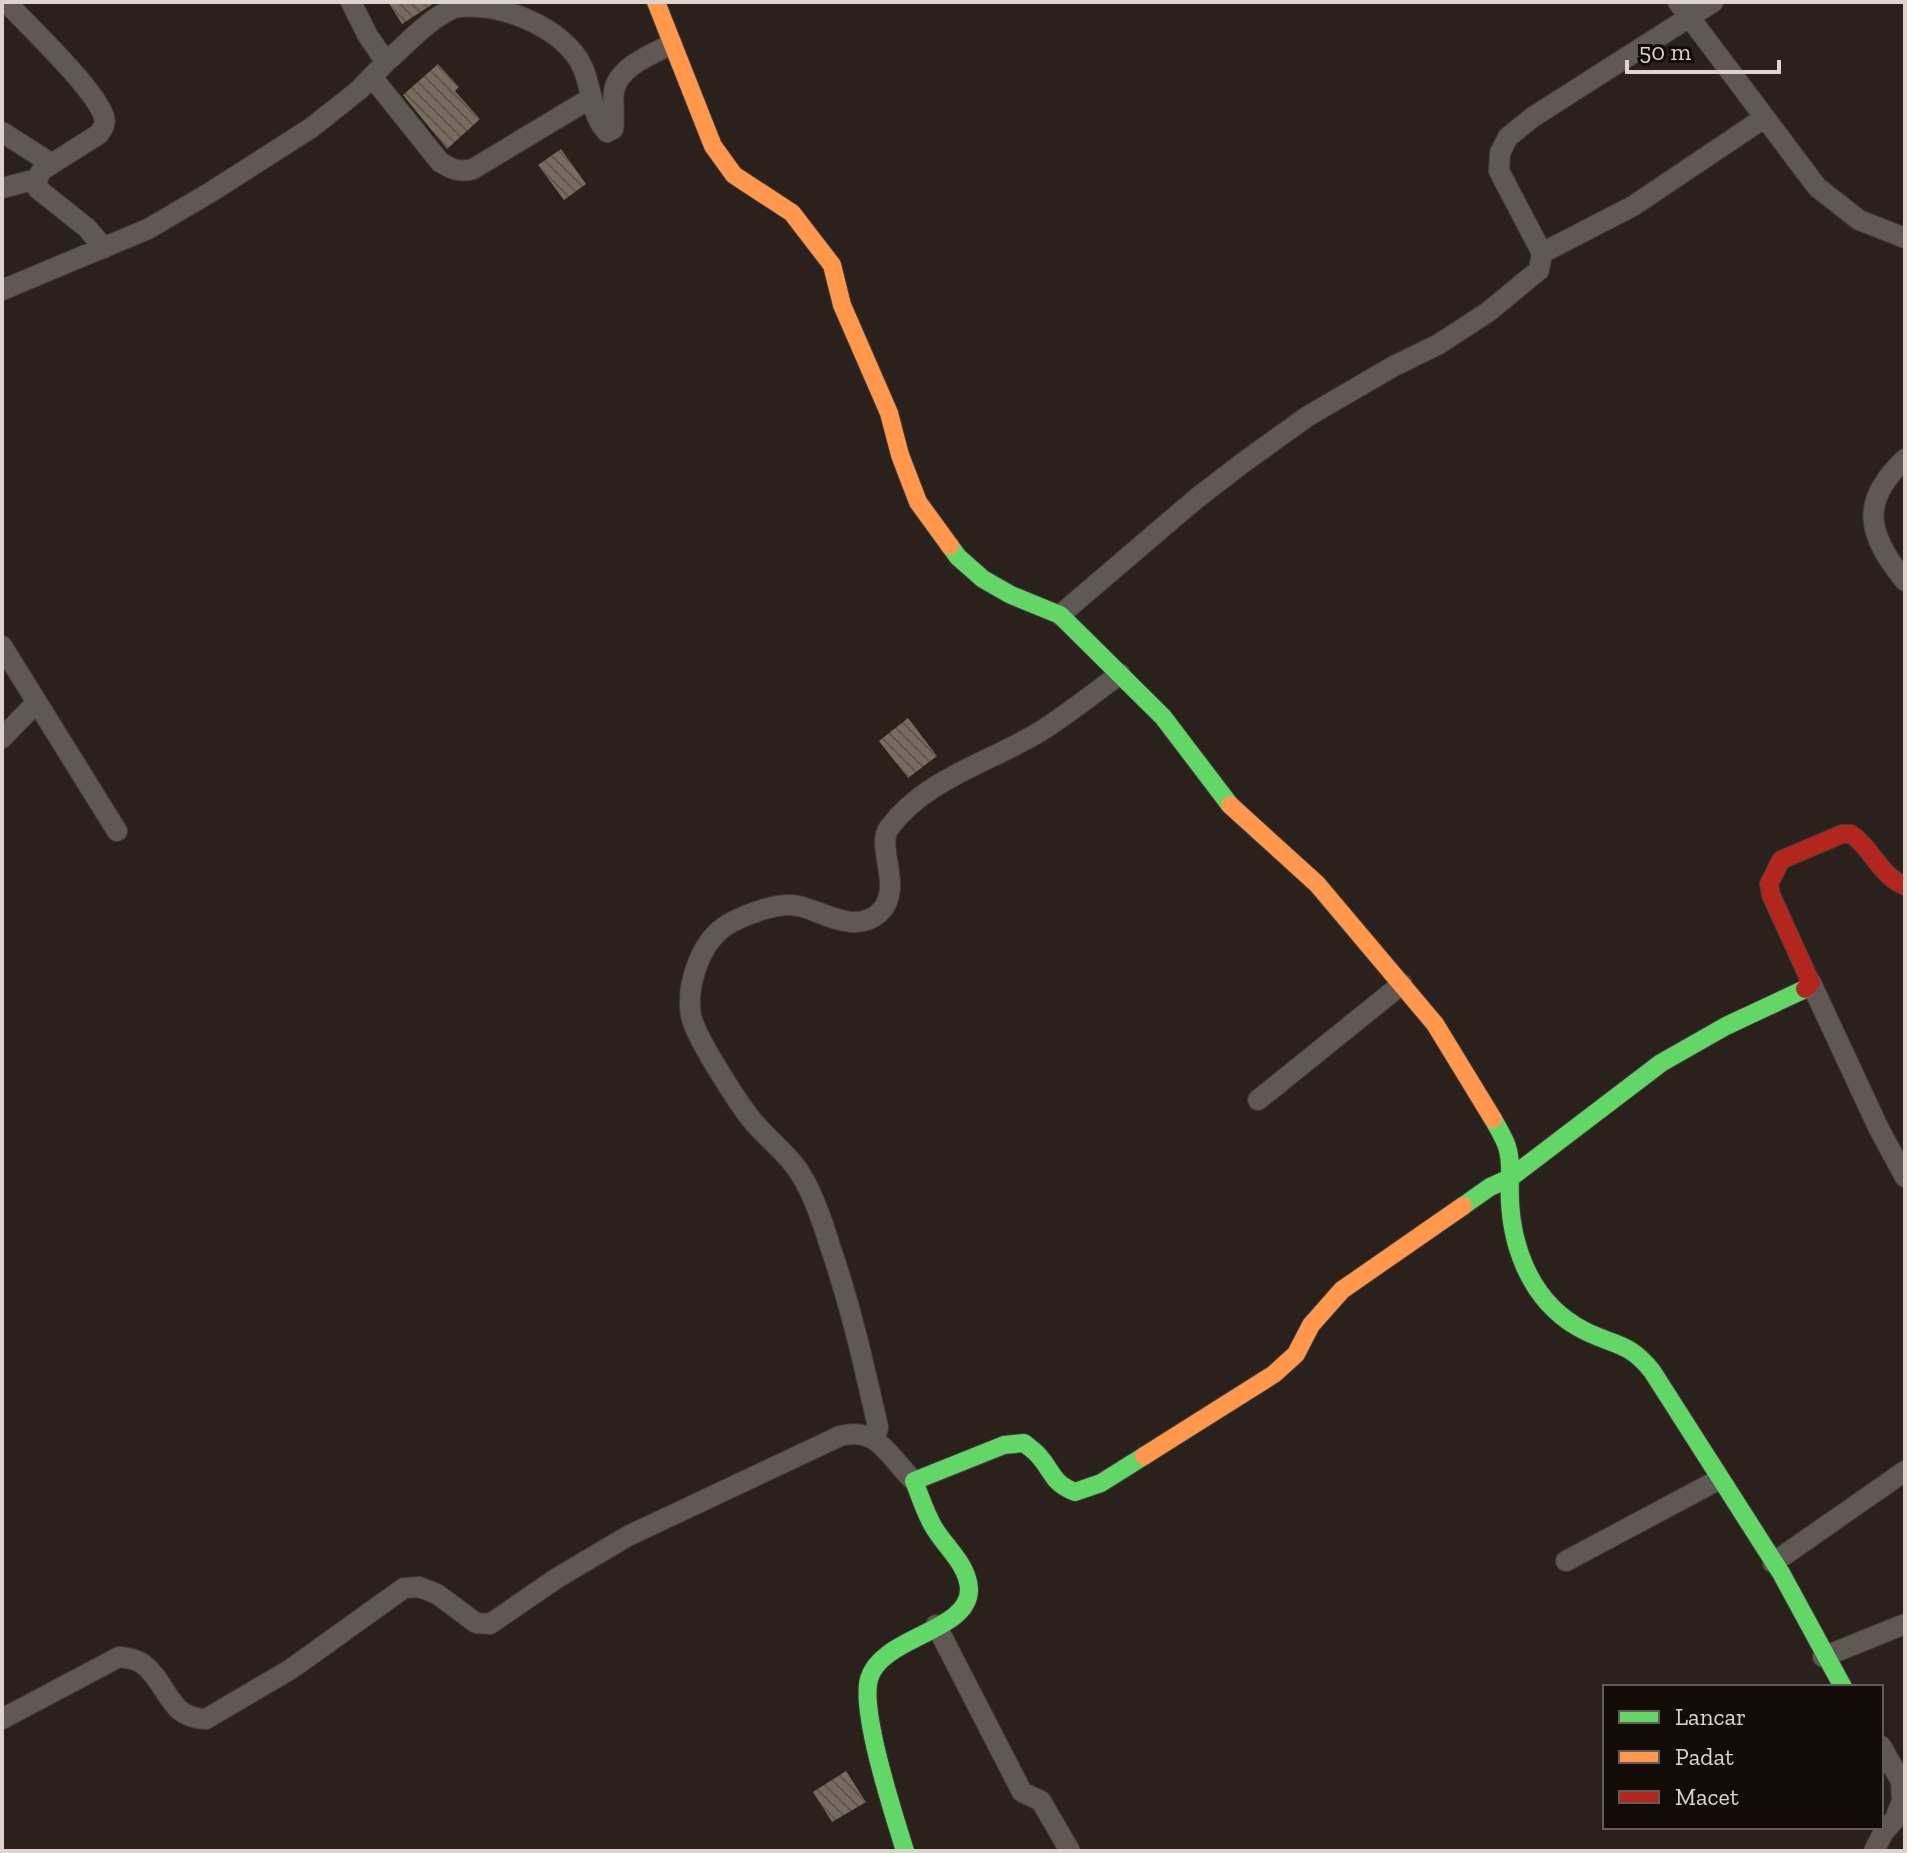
<svg xmlns="http://www.w3.org/2000/svg" width="1907" height="1853" font-family="'Zilla Slab',serif">
	<style>
		.building { fill: url(#building-back-hatch) }
		.lines { fill: none; stroke-linecap: round; stroke-linejoin: round }
		.street-casing { stroke: #433b38; stroke-width: 22 }
		.fast-casing { stroke: #433b38; stroke-width: 20 }
		.slow-casing { stroke: #433b38; stroke-width: 20 }
		.jam-casing { stroke: #433b38; stroke-width: 20 }
		.street { stroke: #605855; stroke-width: 20 }
		.fast { stroke: #63d668; stroke-width: 18 }
		.slow { stroke: #ff974d; stroke-width: 18 }
		.jam { stroke: #b3261e; stroke-width: 18 }
	</style>
	<defs>
		<pattern id="building-back-hatch" width="6" height="6" patternUnits="userSpaceOnUse" patternTransform="scale(2)"><rect width="6" height="6" fill="#796b5d"/><path d="M-1 5l2 2M0 0l6 6M5-1l2 2" fill="none" stroke="#61574f"/></pattern>
	</defs>
	<rect width="100%" height="100%" fill="#2a211c"/>
	<!-- building -->
	<path class="building" d="M388,2H436L402,24Z
		M438,64L459,87L455,91L480,119L447,149L403,95Z
		M561,149L586,184L564,200L538,165Z
		M908,718L937,756L908,778L879,741Z
		M846,1771L866,1802L832,1822L813,1792Z"/>
	<g class="lines">
		<!-- street casing -->
		<g class="street-casing">
			<path id="street" d="M6,2C27,24 97,91 104,117C106,124 103,128 99,134L42,170L37,179L38,189L87,228L104,248
				M1678,2L1817,187L1859,220L1905,238
				M386,62C407,44 428,19 454,8C497,0 565,27 583,68C592,89 591,115 607,132L613,129C615,116 612,103 614,91C618,67 652,54 672,44
				M372,77L440,162C452,169 458,173 473,169L591,98
				M2,132L52,164
				M2,188L37,179
				M1542,253L1633,206L1764,118
				M2,290L148,229L211,192L311,128L359,90L386,62L368,36L351,2
				M1905,459C1859,502 1867,534 1905,581
				M1060,615L1197,498L1244,462L1308,416L1394,366L1439,344L1488,312L1539,270L1542,253L1499,171L1500,153L1508,137L1533,117L1713,2
				M2,646L117,831
				M2,738L37,702
				M1811,983L1879,1129L1905,1177
				M1258,1100L1402,984
				M875,1440L878,1427C864,1365 851,1307 830,1246C823,1223 815,1199 803,1178C790,1155 768,1140 751,1119C737,1101 694,1035 691,1015C686,986 700,944 724,927C740,916 779,901 798,906C823,911 854,935 879,913C905,890 875,846 889,828C926,778 991,762 1041,731C1068,714 1094,693 1120,674
				M1566,1561L1718,1480
				M1773,1563L1905,1471
				M936,1625L1022,1792L1041,1801L1070,1851
				M1823,1657L1905,1624
				M2,1719L119,1657C128,1658 136,1659 143,1664C169,1684 167,1718 206,1719L291,1669L404,1588L419,1587L437,1594L476,1623L490,1624L557,1578L628,1536L840,1436C878,1425 890,1459 914,1481
				M1874,1851L1883,1833L1895,1819L1902,1801L1901,1781L1881,1746"/>
		</g>
		<!-- fast casing -->
		<g class="fast-casing">
			<path id="fast" d="M950,546L958,557L983,579L1011,595L1060,615L1163,717L1230,805
				M1493,1119C1507,1143 1511,1150 1510,1178L1661,1063L1726,1026L1805,989
				M1463,1206L1490,1187L1510,1178C1507,1238 1527,1302 1585,1331C1615,1346 1629,1342 1652,1371L1781,1573L1843,1687
				M905,1851C894,1815 860,1712 869,1679C881,1636 970,1632 969,1589C968,1564 944,1546 933,1526C925,1512 920,1496 914,1481L1004,1445L1024,1443C1029,1447 1035,1451 1039,1456C1054,1473 1051,1482 1075,1492L1101,1483L1144,1456"/>
		</g>
		<!-- slow casing -->
		<g class="slow-casing">
			<path id="slow" d="M656,2L713,146L734,175L792,213L832,265L842,305L889,413L900,455L918,502L950,546
				M1230,805L1317,884L1435,1024L1493,1119
				M1144,1456L1274,1374L1296,1354L1311,1325L1342,1290L1463,1206"/>
		</g>
		<!-- jam casing -->
		<g class="jam-casing">
			<path id="jam" d="M1805,989L1811,983L1771,895L1769,884L1781,860L1842,834H1851C1873,849 1880,876 1905,886"/>
		</g>
		<!-- street -->
		<use href="#street" class="street"/>
		<!-- fast -->
		<use href="#fast" class="fast"/>
		<!-- slow -->
		<use href="#slow" class="slow"/>
		<!-- jam -->
		<use href="#jam" class="jam"/>
	</g>
	<!-- border -->
	<rect width="1907" height="1853" fill="none" stroke="#dfd3ce" stroke-width="8"/>
	<!-- legend -->
	<rect x="1603" y="1685" width="280" height="144" fill="#120b07" stroke="#645b57" stroke-width="2"/>
	<rect x="1619" y="1711" width="40" height="12" fill="#63d668" stroke="#645b57" stroke-width="2"/>
	<text x="1675" y="1725" font-size="24" fill="#dfd3ce">Lancar</text>
	<rect x="1619" y="1751" width="40" height="12" fill="#ff974d" stroke="#645b57" stroke-width="2"/>
	<text x="1675" y="1765" font-size="24" fill="#dfd3ce">Padat</text>
	<rect x="1619" y="1791" width="40" height="12" fill="#b3261e" stroke="#645b57" stroke-width="2"/>
	<text x="1675" y="1805" font-size="24" fill="#dfd3ce">Macet</text>
	<!-- scale -->
	<path d="M1627 60v12h152v-12" fill="none" stroke="#dfd3ce" stroke-width="4"/>
	<text x="1639" y="60" font-size="24" fill="#dfd3ce" stroke="#120b07" stroke-width="6" paint-order="stroke">50 m</text>
</svg>
